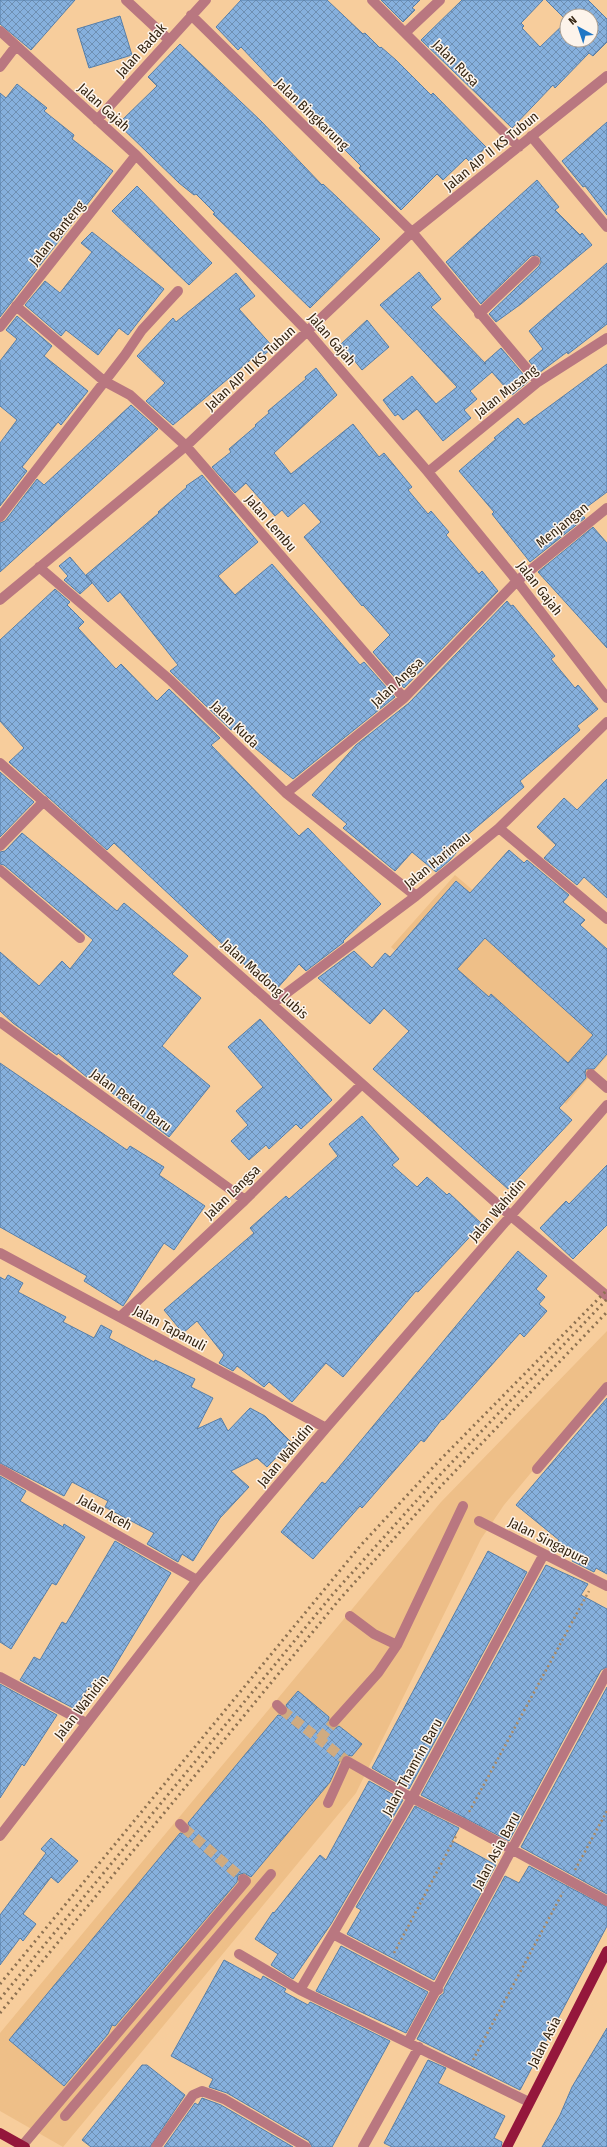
<svg xmlns="http://www.w3.org/2000/svg" width="607" height="2147" font-family="'Fira Sans Condensed',sans-serif">
	<style>
		.built { fill: #eebf88 }
		.building { fill: url(#building-cross-hatch); stroke: #567ea8; fill-rule: evenodd }
		.lines { fill: none; stroke-linecap: round; stroke-linejoin: round }
		.minor-tunnel { stroke: #d0ab80; stroke-width: 10; stroke-dasharray: 10 5; stroke-linecap: butt }
		.path { stroke: #ab8b66; stroke-width: 2.5; stroke-dasharray: 2 3; stroke-linecap: butt }
		.minor { stroke: #b97780; stroke-width: 10 }
		.major { stroke: #94173c; stroke-width: 10 }
		.rail { stroke: #8d7151; stroke-width: 3; stroke-dasharray: 2 4; stroke-linecap: butt }
		.labels { text-anchor: middle; stroke-width: 3; stroke-linejoin: round; paint-order: stroke }
		.street-label { font-size: 14px; fill: #352512; stroke: #fdf4eb }
	</style>
	<defs>
		<pattern id="building-cross-hatch" width="8" height="8" patternUnits="userSpaceOnUse"><rect width="8" height="8" fill="#86b0dd"/><path d="M0 0l8 8M0 8l8-8" fill="none" stroke="#6e8fb2"/></pattern>
	</defs>
	<rect width="100%" height="100%" fill="#f7cd9c"/>
	<!-- built -->
	<path class="built" d="M455,875L607,1005V1056L566,1104L391,947Z
		M607,1331V1382L504,1505L481,1539L356,1793L63,2147L0,2111V2033L441,1502Z"/>
	<!-- building -->
	<path class="building" d="M0,0H75L31,50L0,24Z
		M241,0H327L363,34L365,33L380,48L381,47L396,60L431,95L433,93L486,147L471,163L466,158L443,180L437,174L401,210L359,168L361,166L341,146L292,101L241,47L238,50L216,27Z
		M381,0H420L412,8L415,10L403,22Z
		M462,0H543L521,23L524,26L522,28L540,47L567,21L546,0H588L607,19V42L593,56L589,53L555,88L553,85L512,128L421,40ZM567,16H591V40H567Z
		M120,16L132,55L89,68L77,29Z
		M180,44L261,121L322,185L323,184L338,198L380,239L310,308L213,214L215,213L196,194L194,195L179,183L118,124L157,86L148,77Z
		M17,84L47,108L44,111L74,135L72,139L113,171L0,317V93L6,98Z
		M607,122V215L585,186L583,187L562,161Z
		M537,180L559,207L555,210L580,235L582,233L592,245L521,304L496,322L489,314L539,266L541,262L540,257L536,255L531,256L481,304L446,262Z
		M137,186L212,263L189,285L112,211Z
		M92,232L164,289L128,335L119,328L98,355L66,330L61,336L25,305L45,281L60,293L92,252L81,243Z
		M607,263V324L568,354L567,352L539,373L529,361L543,349L529,331Z
		M419,272L441,299L431,307L486,364L484,363L501,348L529,381L512,395L492,372L470,391L477,399L464,410L471,418L443,441L417,409L403,420L398,414L395,416L383,400L412,376L436,404L457,387L380,305Z
		M236,273L255,296L239,309L273,347L263,356L260,352L173,425L146,401L165,383L137,356L173,318L176,322Z
		M17,316L52,346L44,356L88,391L61,425L58,422L22,467L27,471L0,506V443L17,420L0,406V361L17,339L6,330Z
		M367,320L389,347L362,370L341,344Z
		M607,364V492L580,512L585,518L530,562L492,514L494,512L459,471L496,439L494,438L518,418L524,425Z
		M316,368L337,395L274,453L291,474L353,424L379,457L384,453L412,487L408,490L428,514L431,511L449,532L446,535L479,574L482,571L498,591L404,688L373,652L390,635L363,605L362,606L304,537L321,522L304,503L288,517L282,510L275,516L246,483L235,493L212,467L231,452L229,449L256,426L255,425L269,413L268,411L306,379L305,377Z
		M131,405L158,429L0,572V523L5,521L37,479L44,485Z
		M202,475L258,542L218,576L235,595L272,564L360,665L364,662L395,697L293,779L240,736L234,728L231,730L170,671L178,665L120,592L108,602L86,575L159,513L158,512L187,487L186,486Z
		M593,527L607,543V648L538,572Z
		M70,557L92,583L80,594L64,580L68,576L59,566Z
		M55,589L70,602L67,605L84,622L78,628L116,669L121,664L157,701L169,689L220,738L211,745L299,836L308,828L381,904L343,941L344,942L306,971L299,964L274,992L114,843L107,850L9,762L24,748L0,721V640Z
		M507,601L511,606L513,605L555,656L551,659L575,688L578,685L598,709L577,726L580,730L520,781L524,787L465,837L468,839L450,860L436,872L412,852L395,871L343,828L347,824L312,795L356,745L409,703Z
		M0,772L34,802L0,837Z
		M607,779V898L584,877L577,885L544,858L556,845L537,827L564,798L577,810Z
		M22,833L117,911L124,903L188,956L172,974L201,998L162,1046L210,1086L169,1137L90,1076L88,1078L58,1053L57,1055L13,1023L0,1011V952L39,986L62,961L70,969L93,940L4,865L0,864V852L5,851Z
		M509,850L524,863L527,860L569,895L563,902L585,920L580,925L607,949V1054L594,1069H586L585,1073L586,1078L559,1108L572,1120L508,1189L373,1069L409,1031L384,1008L370,1024L318,978L354,951L372,968L385,953L390,957L456,881L470,893ZM485,938L593,1035L568,1063L491,994L489,997L457,969Z
		M260,1019L332,1100L301,1129L296,1124L269,1149L266,1145L249,1160L231,1141L248,1125L236,1111L263,1087L228,1047Z
		M0,1063L127,1150L130,1146L164,1167L159,1175L205,1206L174,1250L164,1243L123,1306L84,1281L87,1276L0,1227Z
		M362,1116L399,1159L392,1165L417,1187L427,1177L447,1195L449,1193L482,1224L418,1292L416,1291L343,1377L326,1363L292,1402L269,1382L264,1387L237,1366L233,1371L219,1363L224,1355L197,1321L183,1333L164,1310L254,1233L250,1228L286,1196L289,1199L338,1156L329,1144Z
		M607,1165V1225L573,1259L540,1228L566,1201L569,1204Z
		M518,1251L547,1276L536,1289L545,1297L539,1304L547,1311L524,1337L520,1333L443,1420L442,1419L424,1442L421,1440L362,1508L360,1506L313,1559L281,1532L322,1482L325,1484Z
		M8,1275L23,1283L18,1292L66,1317L63,1322L94,1338L101,1325L112,1331L109,1338L154,1362L155,1360L195,1379L191,1387L213,1398L197,1429L221,1418L228,1431L250,1408L265,1416L291,1442L267,1467L257,1458L231,1471L249,1487L220,1518L193,1561L182,1554L178,1562L147,1544L154,1533L105,1507L108,1501L72,1482L64,1496L0,1463V1277L5,1280Z
		M607,1398V1574L596,1568L594,1572L572,1561L577,1554L558,1542L559,1540L516,1505Z
		M0,1476L26,1491L20,1501L63,1527L64,1524L85,1537L56,1585L52,1583L11,1649L0,1642Z
		M115,1541L171,1573L99,1692L89,1686L75,1709L20,1680L34,1657L40,1660L62,1622L66,1624Z
		M488,1551L527,1572L409,1789L372,1768Z
		M546,1565L588,1584L581,1595L607,1609V1667L601,1670L509,1841L421,1795Z
		M0,1684L57,1715L24,1766L22,1764L0,1798Z
		M607,1687V1894L521,1847Z
		M298,1691L329,1717L328,1724L330,1727L336,1728L339,1726L362,1744L352,1756L346,1755L341,1758L330,1782L251,1877L244,1873L238,1875L237,1882L115,2026L112,2025L108,2034L64,2086L9,2040L180,1833L185,1834L189,1832L190,1827L188,1823L278,1715L283,1716L287,1714L288,1709L286,1705Z
		M369,1781L403,1800L331,1924L293,1979L271,1965L278,1954L255,1939L273,1912L274,1913L320,1855L326,1860Z
		M415,1806L459,1828L452,1841L496,1865L434,1980L347,1934L361,1910L356,1907Z
		M51,1838L78,1861L58,1883L51,1877L23,1914L36,1924L23,1941L20,1938L0,1965V1915L46,1853L41,1849Z
		M529,1866L607,1907V1926L520,2090L417,2039L440,1996L444,1993V1989L505,1876L519,1883Z
		M341,1946L428,1992L406,2033L316,1991Z
		M224,1960L261,1980L263,1976L286,1989L284,1992L308,2005L310,2002L390,2041L332,2147H312L309,2141L227,2093L209,2087L213,2079L171,2056Z
		M607,2028V2147H542L560,2115L572,2087Z
		M428,2060L446,2068L438,2083L505,2116L494,2138L502,2142L501,2147H392L384,2143Z
		M142,2065H147L185,2095L150,2147H91L82,2140Z
		M202,2098L221,2105L293,2147H164L195,2103L198,2105Z"/>
	<g class="lines">
		<!-- minor-tunnel -->
		<path class="minor-tunnel" d="M282,1710L347,1761
			M320,1739L334,1722
			M184,1828L243,1879"/>
		<!-- path -->
		<path class="path" d="M469,1812L589,1591
			M575,1870L607,1811
			M394,1953L457,1834
			M473,2060L563,1892"/>
		<!-- minor -->
		<path class="minor" d="M126,0L169,40
			M372,0L519,147
			M191,15L412,232L538,382
			M0,31L136,155L308,332L428,472L517,581L607,698
			M406,32L440,0
			M0,67L16,46
			M97,120L206,0
			M531,136L607,227
			M16,306L104,381L130,395L186,446L404,698
			M479,314L535,261
			M0,327L136,155
			M428,472L538,382L607,338
			M0,517L125,355L142,330L178,291
			M39,567L170,680L286,793L416,896
			M0,600L186,446L412,232L607,76
			M0,763L511,1216L607,1296
			M286,793L404,698L517,581L607,508
			M499,828L607,919
			M0,846L44,801
			M0,870L80,938
			M272,1004L416,896L499,828L607,722
			M0,1022L245,1200
			M591,1074L607,1088
			M0,1253L326,1428
			M120,1317L245,1200L362,1084
			M0,1469L197,1580
			M537,1469L607,1387
			M479,1521L607,1586
			M397,1645L463,1506
			M0,1677L86,1723
			M277,1705L282,1710
			M334,1722L378,1673L397,1645L374,1634L350,1616
			M328,1803L347,1761L412,1798L463,1823L607,1901
			M180,1824L184,1828
			M0,1836L197,1580L326,1428L607,1105
			M333,1934L438,1990
			M239,1954L300,1990L529,2102
			M300,1990L412,1798L544,1554
			M408,2042L607,1673
			M65,2116L271,1874
			M22,2146L246,1881L243,1879
			M156,2147L193,2095L202,2091L224,2099L306,2147
			M363,2147L419,2047"/>
		<!-- major -->
		<path class="major" d="M0,2133L25,2147
			M507,2147L607,1951"/>
		<!-- rail -->
		<path class="rail" d="M0,1984L361,1545L438,1462L607,1290
			M0,1999L333,1594L436,1479L607,1299
			M0,2013L339,1600L442,1485L607,1312"/>
	</g>
	<g class="labels">
		<!-- street labels -->
		<g class="street-label">
			<text transform="translate(141 50) rotate(-48)" y="5">Jalan Badak</text>
			<text transform="translate(456 63) rotate(45)" y="5">Jalan Rusa</text>
			<text transform="translate(104 107) rotate(42)" y="5">Jalan Gajah</text>
			<text transform="translate(312 114) rotate(44)" y="5">Jalan Bingkarung</text>
			<text transform="translate(491 151) rotate(-39)" y="5">Jalan AIP II KS Tubun</text>
			<text transform="translate(57 233) rotate(-51)" y="5">Jalan Banteng</text>
			<text transform="translate(332 339) rotate(49)" y="5">Jalan Gajah</text>
			<text transform="translate(250 368) rotate(-43)" y="5">Jalan AIP II KS Tubun</text>
			<text transform="translate(506 391) rotate(-38)" y="5">Jalan Musang</text>
			<text transform="translate(271 523) rotate(49)" y="5">Jalan Lembu</text>
			<text transform="translate(562 525) rotate(-39)" y="5">Menjangan</text>
			<text transform="translate(540 588) rotate(52)" y="5">Jalan Gajah</text>
			<text transform="translate(397 682) rotate(-43)" y="5">Jalan Angsa</text>
			<text transform="translate(235 724) rotate(44)" y="5">Jalan Kuda</text>
			<text transform="translate(437 860) rotate(-39)" y="5">Jalan Harimau</text>
			<text transform="translate(265 979) rotate(42)" y="5">Jalan Madong Lubis</text>
			<text transform="translate(131 1100) rotate(36)" y="5">Jalan Pekan Baru</text>
			<text transform="translate(232 1192) rotate(-44)" y="5">Jalan Langsa</text>
			<text transform="translate(497 1210) rotate(-49)" y="5">Jalan Wahidin</text>
			<text transform="translate(170 1328) rotate(28)" y="5">Jalan Tapanuli</text>
			<text transform="translate(285 1455) rotate(-50)" y="5">Jalan Wahidin</text>
			<text transform="translate(105 1512) rotate(29)" y="5">Jalan Aceh</text>
			<text transform="translate(549 1541) rotate(27)" y="5">Jalan Singapura</text>
			<text transform="translate(81 1707) rotate(-52)" y="5">Jalan Wahidin</text>
			<text transform="translate(412 1767) rotate(-61)" y="5">Jalan Thamrin Baru</text>
			<text transform="translate(496 1851) rotate(-62)" y="5">Jalan Asia Baru</text>
			<text transform="translate(544 2042) rotate(-63)" y="5">Jalan Asia</text>
		</g>
	</g>
	<!-- north arrow -->
	<g transform="translate(579 28) rotate(320)"><circle r="19" fill="#fdf4eb" stroke="#ada194"/>
	<path d="M0-3L7 15L0 10L-7 15Z" fill="#2077c5"/>
	<text y="-6" font-size="11" font-weight="bold" text-anchor="middle" fill="#352512">N</text>
	</g>
</svg>
